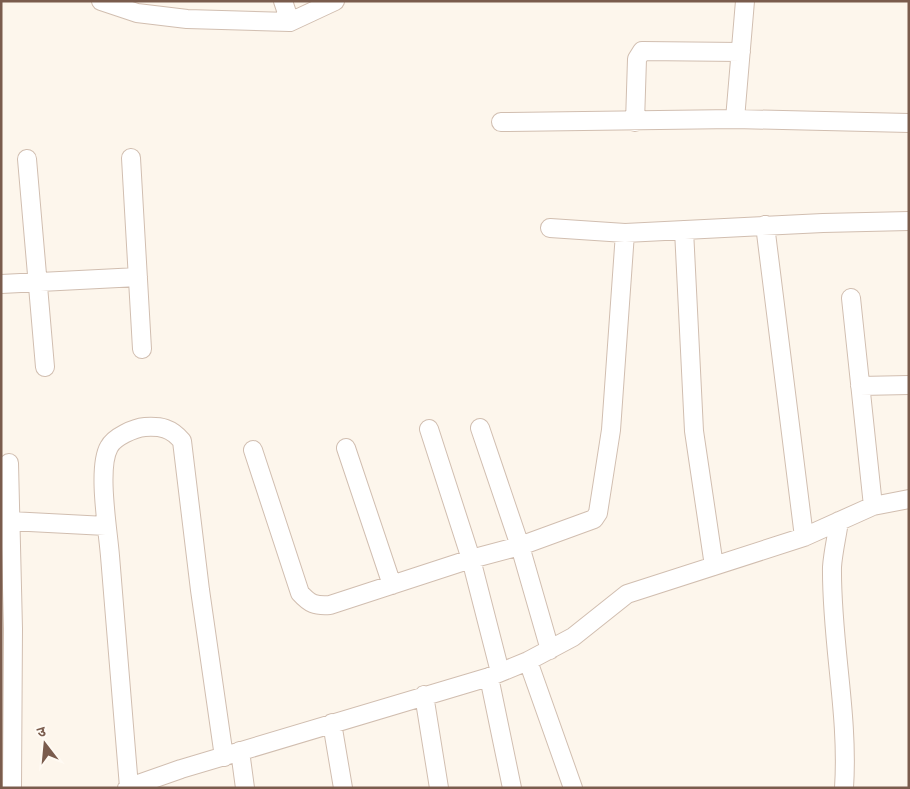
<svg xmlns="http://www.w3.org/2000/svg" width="910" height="789" font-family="'Work Sans','Noto Sans Devanagari',sans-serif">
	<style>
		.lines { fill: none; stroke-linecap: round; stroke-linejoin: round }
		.minor-casing { stroke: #d1beb0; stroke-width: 20 }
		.minor { stroke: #fff; stroke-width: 18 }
	</style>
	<rect width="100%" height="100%" fill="#fdf6ec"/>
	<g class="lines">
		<!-- minor casing -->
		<g class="minor-casing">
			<path id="minor" d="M101,1L137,13L187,19L290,22L335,1
				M283,1L290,22
				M735,119L745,1
				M501,122L735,119L909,123
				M635,122L637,59L642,51L741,52
				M131,158L142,349
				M27,159L45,367
				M765,225L804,537
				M550,228L625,233L823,223L909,221
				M684,230L694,431L714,566
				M1,284L138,277
				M851,298L873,506
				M860,386L909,385
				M480,428L520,546L550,650
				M429,429L471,559L500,672
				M346,448L392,585
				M253,450L300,593C310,604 315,606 330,605L471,559L520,546L594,519L598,513L611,430L625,233
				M9,463L13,629L12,788
				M10,521L106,526
				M839,521C837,536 833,552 832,567C831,641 849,714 844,788
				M528,661L573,788
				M489,677L512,788
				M424,695L439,788
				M332,723L343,788
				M240,751L245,788
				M129,787C122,710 116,633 110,556C108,530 97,468 109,447C114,437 134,428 145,427C161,426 171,428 182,441L200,590L224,757
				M127,788L181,769L489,677L528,661L573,637L627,594L804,537L873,506L909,499"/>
		</g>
		<!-- minor -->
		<use href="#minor" class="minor"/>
	</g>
	<!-- border -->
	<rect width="910" height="789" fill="none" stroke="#7a5c4d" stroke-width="5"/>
	<!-- north arrow -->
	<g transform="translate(45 744) rotate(344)" stroke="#fffaf3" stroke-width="4" paint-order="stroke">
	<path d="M0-4L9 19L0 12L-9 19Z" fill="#7a5c4d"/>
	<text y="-8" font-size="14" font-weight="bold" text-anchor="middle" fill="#7a5c4d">उ</text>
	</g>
</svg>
